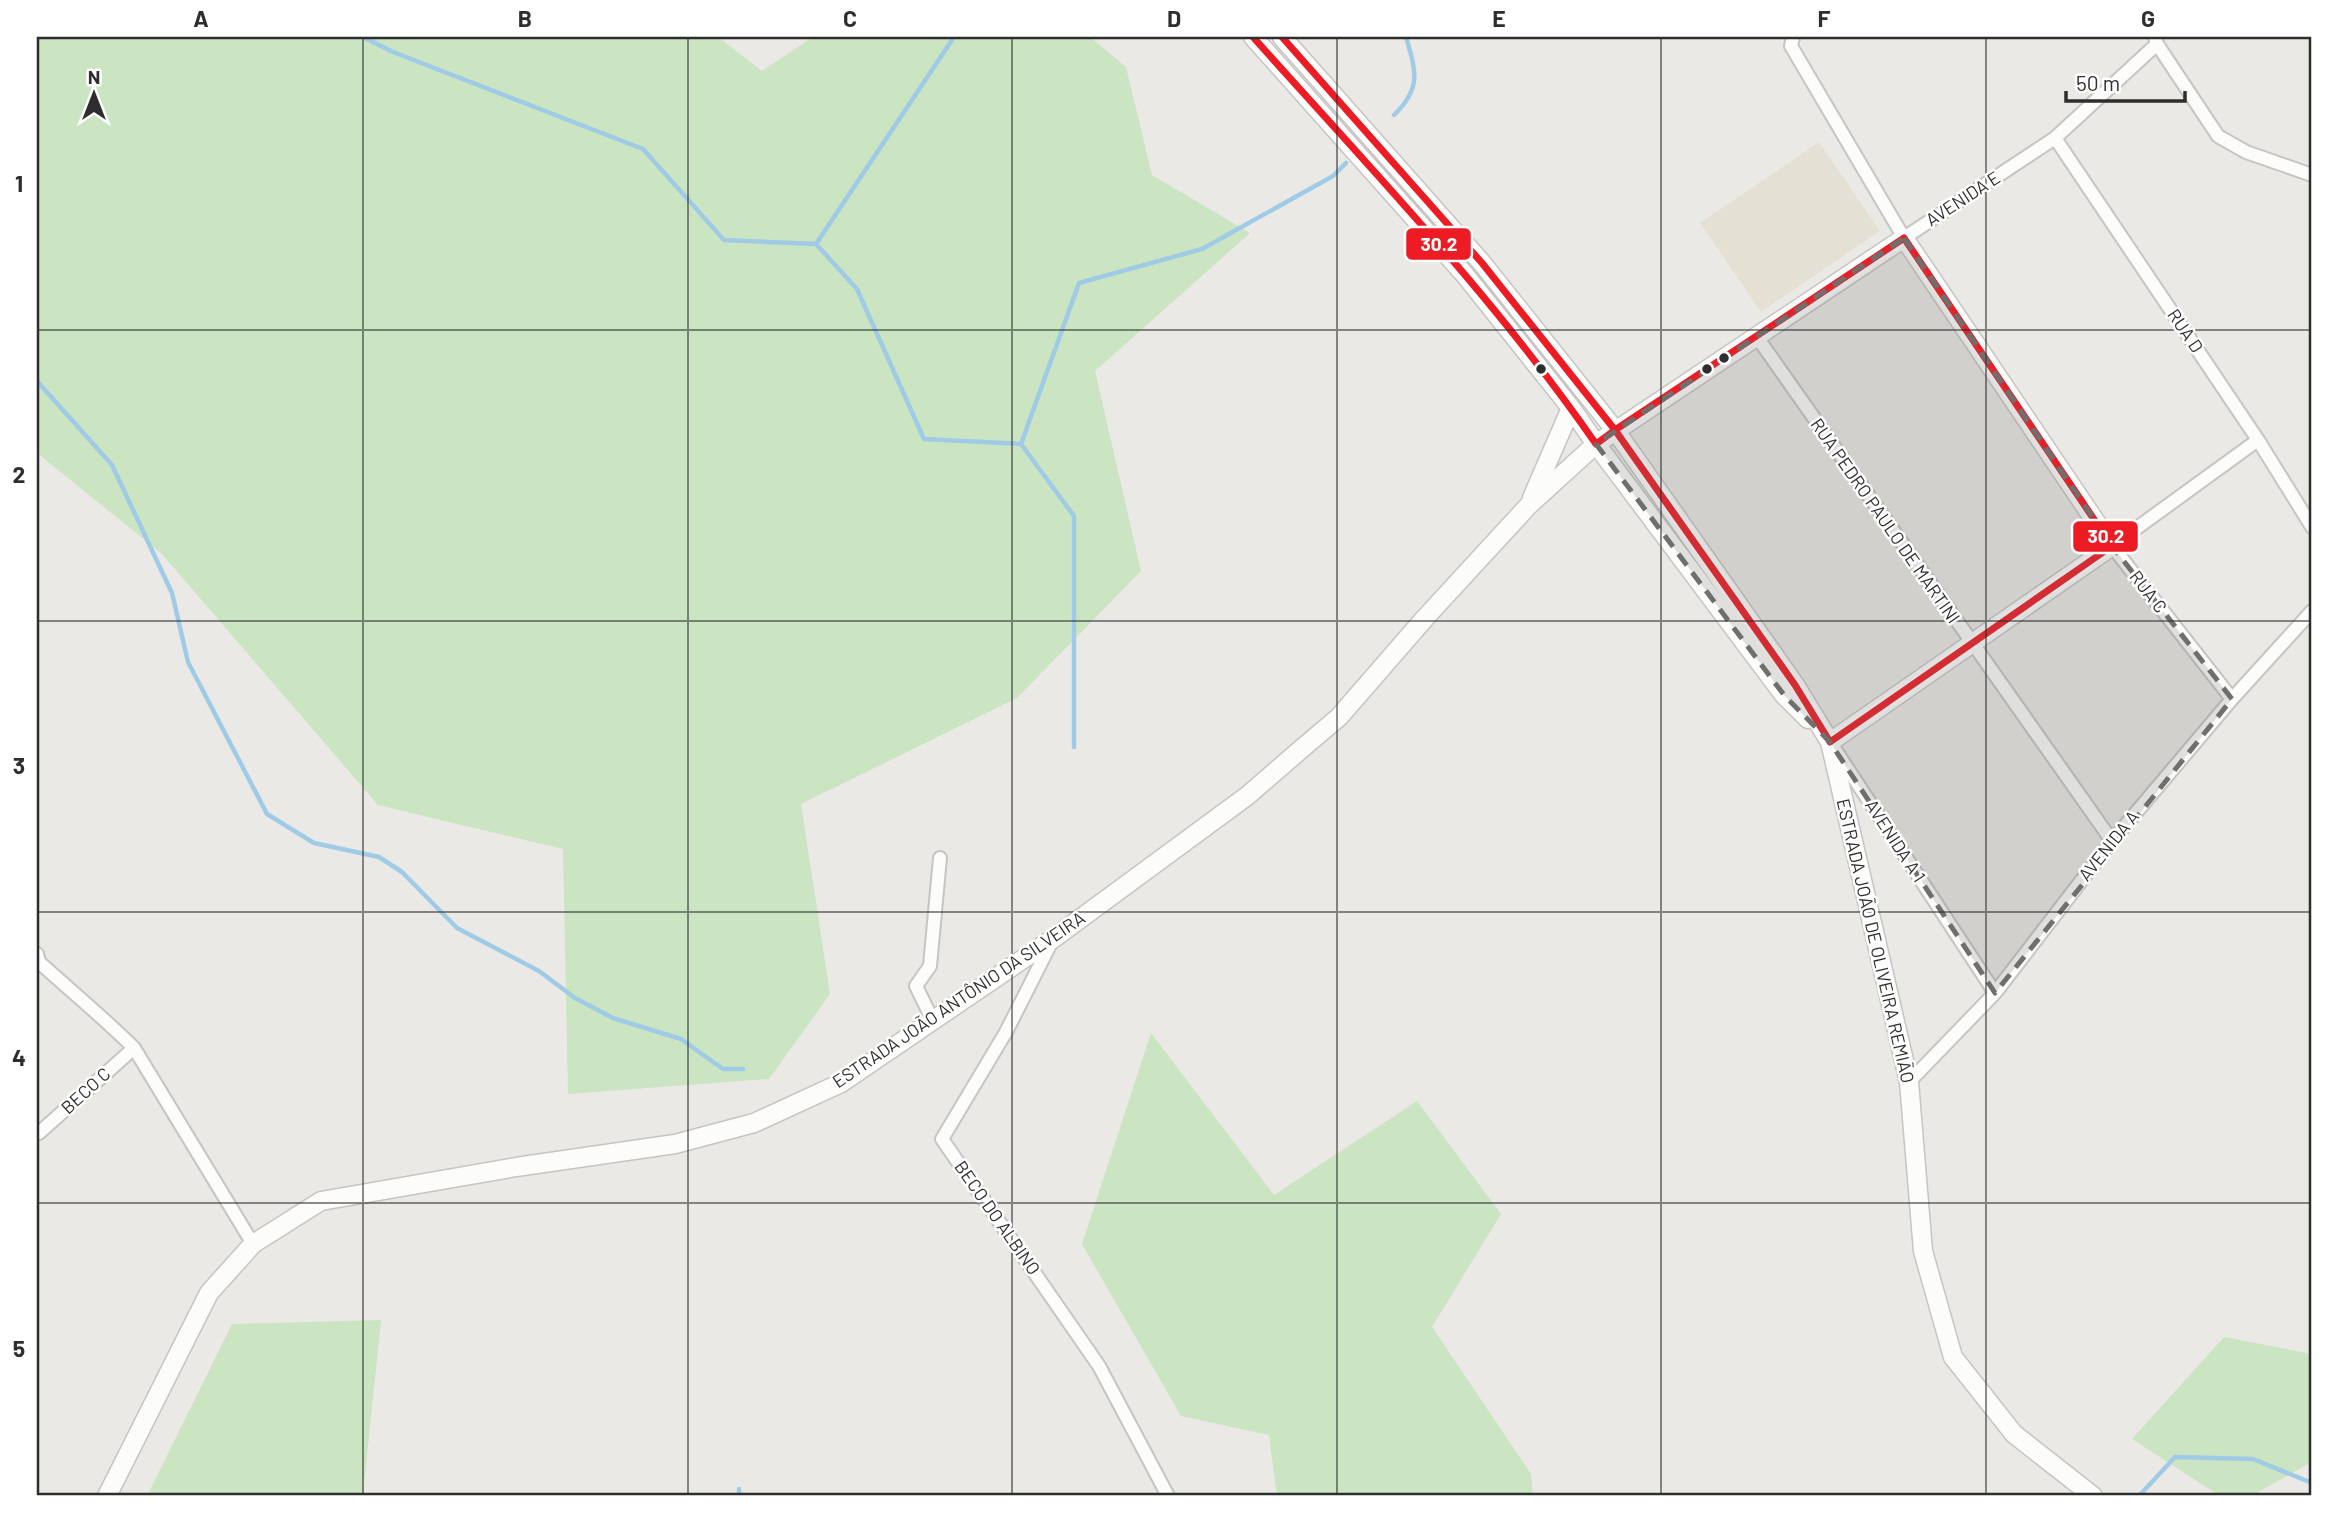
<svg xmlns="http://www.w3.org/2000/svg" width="2349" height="1533" font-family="Barlow,sans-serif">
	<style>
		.education { fill: #e4e1d4 }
		.green { fill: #cbe4c1 }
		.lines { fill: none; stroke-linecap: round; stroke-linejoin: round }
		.stream { stroke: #9fcbe6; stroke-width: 4.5 }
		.street-casing { stroke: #c6c5c4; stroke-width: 16 }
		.secondary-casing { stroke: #c6c5c4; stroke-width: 21 }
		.street { stroke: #fcfcfb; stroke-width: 12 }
		.secondary { stroke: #fcfcfb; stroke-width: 18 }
		.bus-1-casing { stroke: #fff; stroke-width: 12 }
		.bus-1 { stroke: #ed1c24; stroke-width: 7 }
		.marked { fill: #706f6e; fill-opacity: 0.2; stroke: #706f6e; stroke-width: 5; stroke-dasharray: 14 9; stroke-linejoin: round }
		.grid { fill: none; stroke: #2e2e2e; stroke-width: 2; stroke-opacity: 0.55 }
		.bus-dot { fill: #2e2e2e; stroke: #fff; stroke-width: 2.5 }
		.labels { text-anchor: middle; stroke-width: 5; stroke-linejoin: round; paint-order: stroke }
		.street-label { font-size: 18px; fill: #2e2e2e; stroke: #fff }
		.line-badge { stroke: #fff; stroke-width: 2.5 }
		.badge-label { font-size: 19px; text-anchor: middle; font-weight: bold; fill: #fff }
		.neatline { fill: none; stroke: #2e2e2e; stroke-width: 2.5 }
		.grid-label { font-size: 23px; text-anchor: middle; font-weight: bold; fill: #2e2e2e }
	</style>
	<rect width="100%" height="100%" fill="#ebe9e5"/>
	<!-- education -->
	<path class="education" d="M1819,142L1880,231L1761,312L1700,223Z"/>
	<!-- green -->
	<path class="green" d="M37,37H718L762,71L813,37H1090L1126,67L1152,175L1250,233L1095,371L1141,571L1017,698L801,804L830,994L769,1079L568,1094L563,849L378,805L161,553L37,453Z
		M1151,1033L1274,1195L1417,1101L1501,1214L1432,1327L1531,1474L1533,1496H1277L1269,1435L1181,1416L1082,1244Z
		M381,1320L363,1494L368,1496H147L232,1324Z
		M2224,1337L2312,1354V1462L2251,1496H2220L2132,1439Z"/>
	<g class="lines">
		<!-- stream -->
		<path class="stream" d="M363,37L393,52L643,149L724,240L816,244L857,289L924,439L1021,444L1074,516V747
			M37,38L39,37
			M1394,115C1422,88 1416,71 1406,37
			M816,244L954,37
			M37,381L112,465L172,593L188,662L267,814L314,843L379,857L402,872L457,928L539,971L575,998L613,1018L681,1039L723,1069H743
			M1021,444L1079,283L1202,249L1333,176L1346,163
			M739,1489V1496
			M2139,1496L2175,1457L2253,1459L2312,1483"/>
		<!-- street casing -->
		<g class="street-casing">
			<path id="street" d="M1793,37L1791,46L1904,238L2055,138L2157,44
				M2155,37L2157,44L2218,136L2246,152L2312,175
				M2055,138L2258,440L2312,527
				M1757,337L2112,841
				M2232,699L2112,546L2258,440
				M1836,751L1995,993
				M1052,941L1006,1032L942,1139L1099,1366L1168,1496
				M37,954L39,962C71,991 104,1018 134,1048L253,1244
				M933,1021L916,986L930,966L940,858
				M1909,1082L1995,993L2112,841L2232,699L2312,611
				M39,1133L134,1048"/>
		</g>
		<!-- secondary casing -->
		<g class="secondary-casing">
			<path id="secondary" d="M1253,37L1465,275L1571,408L1596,444L1784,695L1808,719
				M1282,37L1482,263L1615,430L1795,685L1830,742L1909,1082L1923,1251L1953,1357L2014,1434L2093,1496
				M1532,498L1571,408
				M107,1496L209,1293L253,1244L321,1201L516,1167L675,1144L754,1123L841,1083L1054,938L1247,796L1299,751L1339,717L1425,618L1529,505L1596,444L1904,238L2112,546L1830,742"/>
		</g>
		<!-- street -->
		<use href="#street" class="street"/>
		<!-- secondary -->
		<use href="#secondary" class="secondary"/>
		<!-- bus-1 casing -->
		<g class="bus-1-casing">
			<path id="bus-1" d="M1253,37C1371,169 1495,298 1596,444L1615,430
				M1282,37L1482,263L1615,430
				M1904,238L2112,546L1830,742L1795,685L1615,430Z"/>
		</g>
		<!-- bus-1 -->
		<use href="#bus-1" class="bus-1"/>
	</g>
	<!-- marked area -->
	<path class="marked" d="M1904,238L2112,546L2232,699L1995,993L1830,742L1784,695L1596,444Z"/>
	<!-- grid -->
	<path class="grid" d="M363,37V1496M688,37V1496M1012,37V1496M1337,37V1496M1661,37V1496M1986,37V1496M37,330H2312M37,621H2312M37,912H2312M37,1203H2312"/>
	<!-- markers -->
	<g class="bus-dot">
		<circle cx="1724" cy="358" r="6"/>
		<circle cx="1541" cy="369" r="6"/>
		<circle cx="1707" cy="369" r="6"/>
	</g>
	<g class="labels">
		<!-- street labels -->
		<g class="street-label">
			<text transform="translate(1963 199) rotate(-33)" y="6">AVENIDA E</text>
			<text transform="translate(2185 331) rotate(56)" y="6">RUA D</text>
			<text transform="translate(1885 521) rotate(55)" y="6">RUA PEDRO PAULO DE MARTINI</text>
			<text transform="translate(2148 592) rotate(52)" y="6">RUA C</text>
			<text transform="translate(1895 841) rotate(57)" y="6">AVENIDA A 1</text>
			<text transform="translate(2109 846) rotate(-51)" y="6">AVENIDA A</text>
			<text transform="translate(1875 941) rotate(77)" y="6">ESTRADA JOÃO DE OLIVEIRA REMIÃO</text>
			<text transform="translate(959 1000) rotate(-34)" y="6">ESTRADA JOÃO ANTÔNIO DA SILVEIRA</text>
			<text transform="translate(86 1091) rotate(-42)" y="6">BECO C</text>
			<text transform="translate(997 1218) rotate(55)" y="6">BECO DO ALBINO</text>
		</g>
	</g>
	<g class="line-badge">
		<rect x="1405" y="227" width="67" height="34" rx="7" fill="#ed1c24"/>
		<rect x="2072" y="520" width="67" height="33" rx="7" fill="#ed1c24"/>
	</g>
	<g class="badge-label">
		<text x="1439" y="251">30.2</text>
		<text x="2106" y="543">30.2</text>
	</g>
	<!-- border -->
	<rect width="2349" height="1533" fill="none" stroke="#ffffff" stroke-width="77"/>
	<!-- north arrow -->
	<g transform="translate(94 94)" stroke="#ffffff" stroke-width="5" paint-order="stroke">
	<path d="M0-5L12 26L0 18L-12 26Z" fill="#2e2e2e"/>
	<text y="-10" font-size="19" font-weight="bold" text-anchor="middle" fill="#2e2e2e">N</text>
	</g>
	<!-- scale -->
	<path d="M2066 91v10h119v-10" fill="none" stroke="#2e2e2e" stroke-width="3.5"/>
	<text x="2076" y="91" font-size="21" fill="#2e2e2e" stroke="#ffffff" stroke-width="5" paint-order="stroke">50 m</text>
	<rect x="38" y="38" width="2272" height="1456" class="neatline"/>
	<g class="grid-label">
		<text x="201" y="27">A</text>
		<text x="525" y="27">B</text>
		<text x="850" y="27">C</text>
		<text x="1174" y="27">D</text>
		<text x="1499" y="27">E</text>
		<text x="1824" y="27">F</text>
		<text x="2148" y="27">G</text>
		<text x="19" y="192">1</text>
		<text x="19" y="483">2</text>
		<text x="19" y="774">3</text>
		<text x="19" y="1066">4</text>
		<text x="19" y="1357">5</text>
	</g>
</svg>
